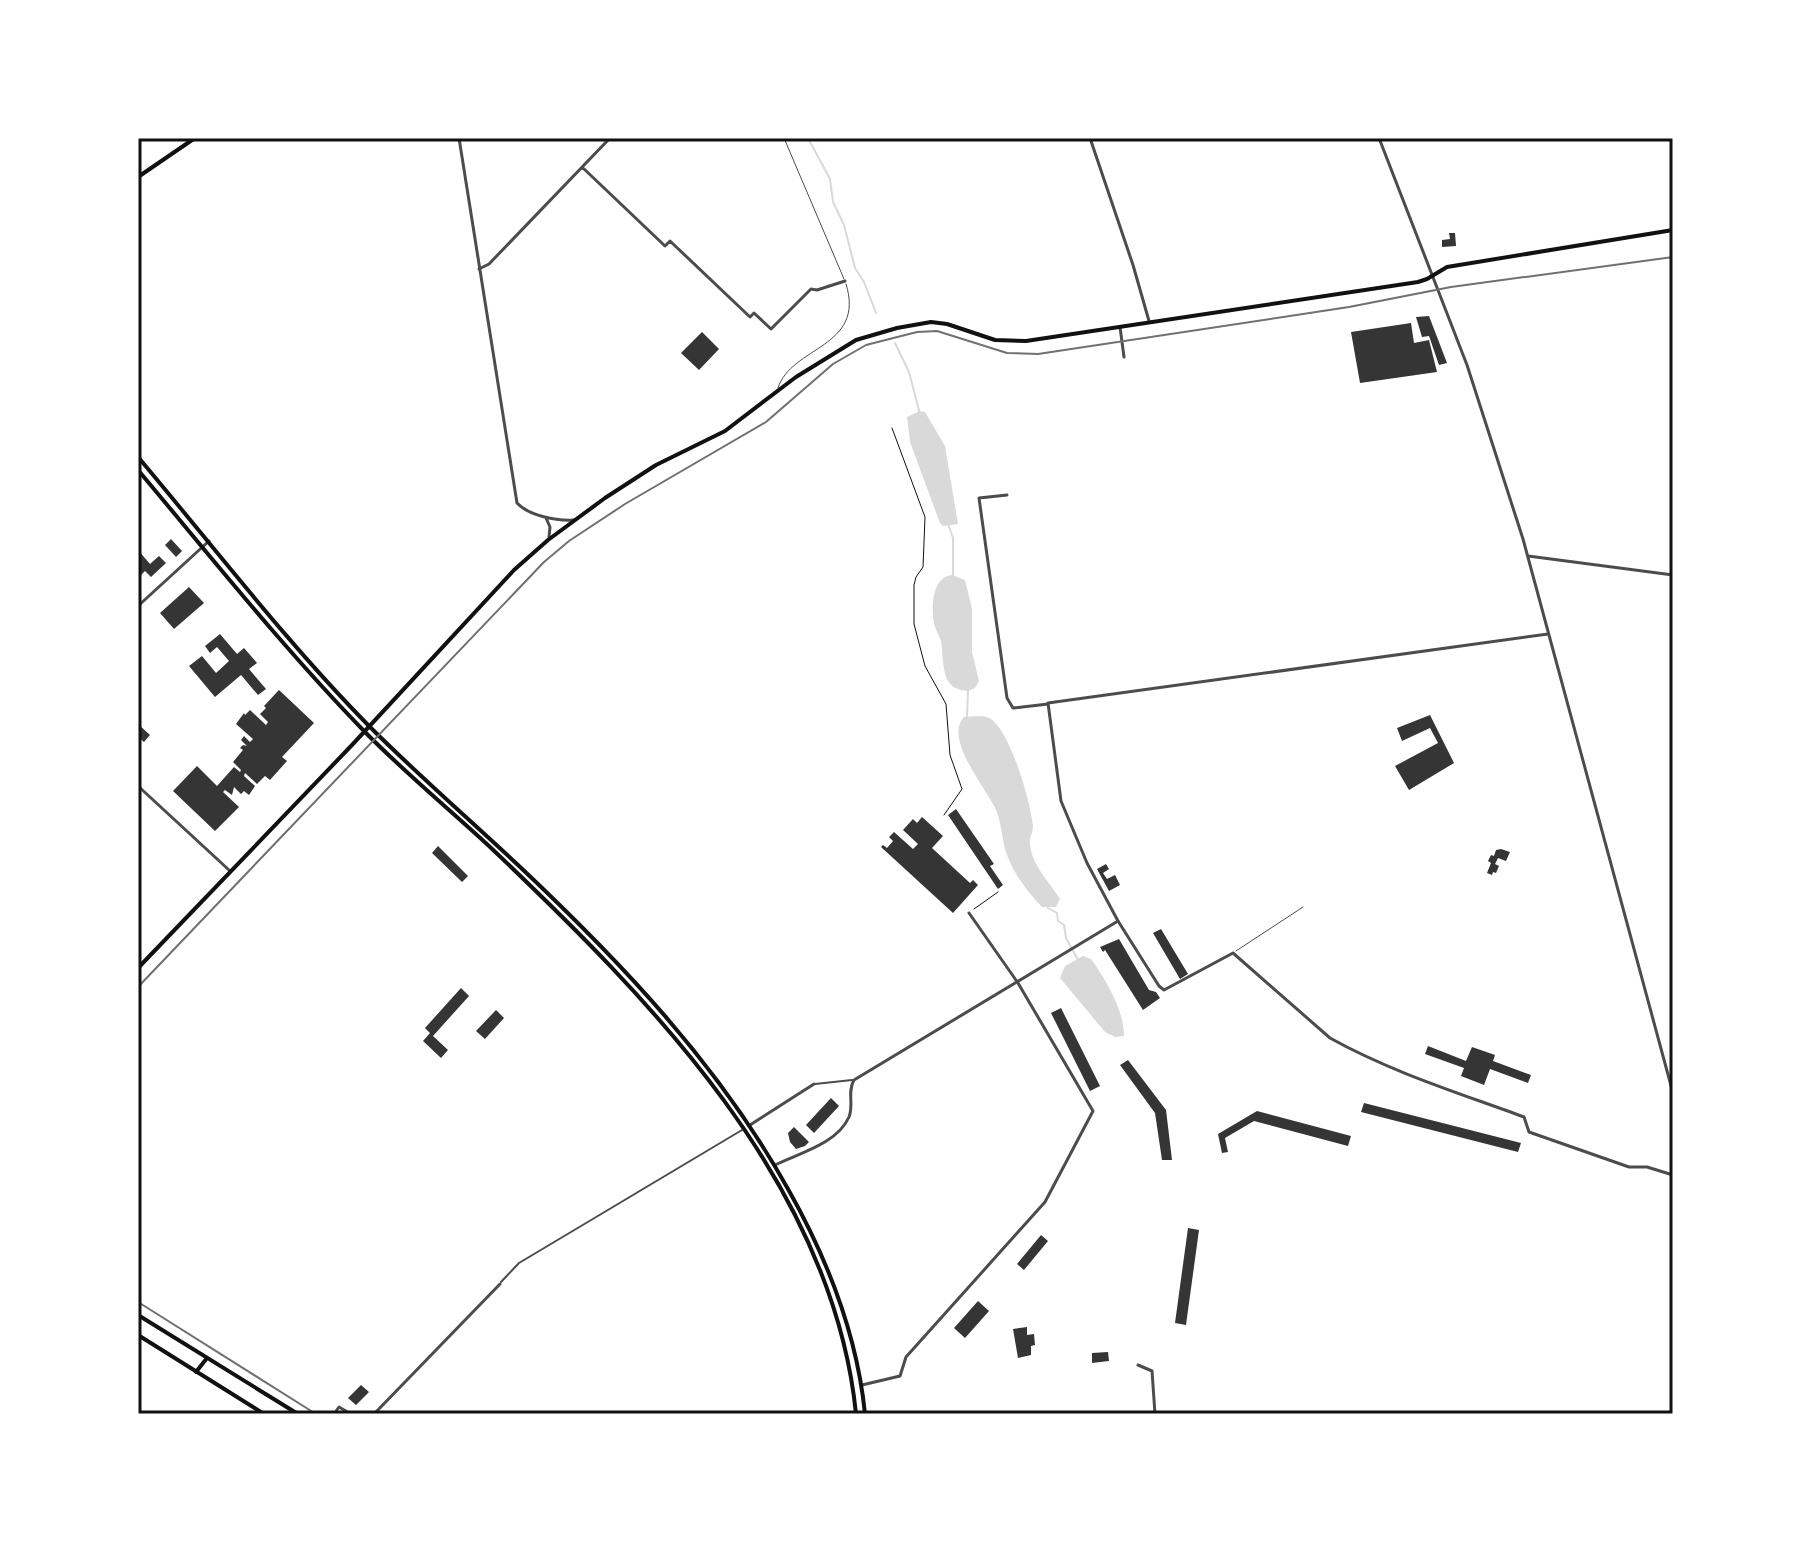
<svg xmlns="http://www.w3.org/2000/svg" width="1811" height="1552" font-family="'DM Sans',sans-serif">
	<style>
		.water { fill: #d9d9d9 }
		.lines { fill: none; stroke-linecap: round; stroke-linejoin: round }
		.stream { stroke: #d9d9d9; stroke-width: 2 }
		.building { fill: #353535 }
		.path { stroke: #111; stroke-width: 1 }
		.service { stroke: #4c4c4c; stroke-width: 1 }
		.pedestrian { stroke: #4c4c4c; stroke-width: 2 }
		.minor { stroke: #4c4c4c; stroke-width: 3 }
		.tertiary { stroke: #4c4c4c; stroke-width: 3 }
		.secondary { stroke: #111; stroke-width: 4 }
		.primary { stroke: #111; stroke-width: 4 }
		.tram { stroke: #707070; stroke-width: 2 }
		.neatline { fill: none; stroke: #111; stroke-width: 3 }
	</style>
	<rect width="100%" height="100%" fill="#fff"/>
	<!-- water -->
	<path class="water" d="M920,411L925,412L945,446L958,524L943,526L940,523L910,442L907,417Z
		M952,575L965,580L972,609V652L979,681L975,688L968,691C959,690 951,688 947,679C942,668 943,653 941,641C939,635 935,629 934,623C931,607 932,577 952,575Z
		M964,717C972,717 982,715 989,718C1010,728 1031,804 1033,826C1033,832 1029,838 1030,844C1032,866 1049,881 1060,899L1056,907H1042C1026,890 1012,872 1005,849C1002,837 1001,824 997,812C988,790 943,739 964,717Z
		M1083,956L1091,959C1106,980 1124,1010 1124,1036L1115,1037L1105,1032L1060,978L1065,966Z"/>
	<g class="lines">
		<!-- stream -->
		<path class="stream" d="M808,138L830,179L833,202L844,225L855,268L864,282L876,313
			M895,343L909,372L920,414
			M948,524L953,538V577
			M967,717L968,690
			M1048,908L1057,913L1058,921L1064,925L1066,938L1078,960"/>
	</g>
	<!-- building -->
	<path class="building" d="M1449,233H1455L1456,246L1442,247V240L1450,239Z
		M1429,316L1447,363L1439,365L1429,336L1422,337L1416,317Z
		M1411,323L1414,343L1429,340L1437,372L1360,383L1351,332Z
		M702,332L719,349L699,370L681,353Z
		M171,539L182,551L176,557L165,545Z
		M138,550L150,564L159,556L166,563L151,577L145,571L138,578Z
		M189,587L204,603L174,629L160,613Z
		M220,634L237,654L244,648L257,663L249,669L266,689L258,695L241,675L215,697L189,666L202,656L216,673L229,661L217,647L210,653L205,646Z
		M279,690L314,723L282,757L287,761L270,780L265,776L257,784L245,773L244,776L255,786L249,795L244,791L241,794L234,787L232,795L225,790L223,792L239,807L215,831L173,791L197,766L217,786L234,767L240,772L241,770L233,762L243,750L240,748L243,745L247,746L241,740L244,736L250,742L253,739L236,724L244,713L245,715L250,710L266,725L268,722L260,714L266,708L264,706Z
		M1430,715L1454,763L1409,790L1395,766L1438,743L1430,728L1402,741L1397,728Z
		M138,724L150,735L144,742L138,737Z
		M956,809L994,864L990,866L1003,885L998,889L948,815Z
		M922,817L943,836L932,848L970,883L973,880L978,885L953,913L881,847L883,845L887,848L893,841L889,837L894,832L913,849L918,844L903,830L913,819L917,823Z
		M438,846L468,876L462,882L432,853Z
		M1501,849L1510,852L1506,861L1498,858L1495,864L1499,866L1496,873L1493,872L1492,875L1487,873L1491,863L1488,861L1491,855L1494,856L1496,850Z
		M1106,864L1109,869L1103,873L1107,879L1115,875L1120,885L1109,891L1097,869Z
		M1161,929L1188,974L1180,979L1153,933Z
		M1119,939L1149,990L1156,992L1160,998L1143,1010L1105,950L1103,952L1100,947Z
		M461,988L469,996L433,1036L448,1050L441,1058L423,1041L430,1033L425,1028Z
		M1061,1008L1100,1086L1090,1091L1051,1013Z
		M496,1010L504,1018L485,1039L476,1031Z
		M1428,1046L1466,1061L1472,1047L1495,1055L1493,1061L1531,1075L1528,1083L1490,1069L1484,1085L1461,1076L1464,1068L1425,1054Z
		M1128,1060L1166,1110L1172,1160H1162L1155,1113L1120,1065Z
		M831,1098L839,1106L814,1133L806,1125Z
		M1364,1103L1521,1143L1518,1152L1361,1112Z
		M1257,1111L1351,1136L1348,1146L1254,1121L1225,1138L1228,1152L1222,1153L1218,1134Z
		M794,1127L809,1142L805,1146L796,1149L790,1142L788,1133Z
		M1188,1228L1199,1230L1186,1325L1175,1323Z
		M1041,1235L1048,1241L1024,1270L1017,1264Z
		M978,1301L989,1311L965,1338L954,1328Z
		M1027,1327V1335L1034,1334L1035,1345L1031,1346V1355L1018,1358L1013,1329Z
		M1108,1352L1109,1361L1092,1363V1353Z
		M361,1385L369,1392L356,1405L348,1398Z"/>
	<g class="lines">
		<!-- path -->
		<path class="path" d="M892,428L925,517L923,567L916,577L914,585V624L925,666L946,704L950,755L962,789L944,815
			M974,909L998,892"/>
		<!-- service -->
		<path class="service" d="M784,138L844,279
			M778,388C791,346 866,348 846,284
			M1236,951L1303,907"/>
		<!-- pedestrian -->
		<path class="pedestrian" d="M815,1084L852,1080
			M501,1282L519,1263L742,1130"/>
		<!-- minor -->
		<path class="minor" d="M1090,138L1133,265L1149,321
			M582,167L665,246L670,241L750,317L754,313L771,329L811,289L817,290L845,281
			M479,269L489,264L610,138
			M1120,327L1124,357
			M1007,495L979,498L1007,698L1013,708L1048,704
			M138,606L209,541
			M138,786L229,870
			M1118,921L1159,986L1164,990L1233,953L1330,1038C1391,1072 1459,1093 1524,1117L1529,1132L1629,1167H1647L1673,1175
			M750,1125L814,1084
			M1138,1365L1152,1371L1155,1414
			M862,1385L900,1376L906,1357L1045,1202L1093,1111L1018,983L969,913
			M334,1414L339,1407L351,1414
			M374,1414L500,1284"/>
		<!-- tertiary -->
		<path class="tertiary" d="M459,138L517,503C529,516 557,521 574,520
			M1379,138L1467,365L1523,539L1673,1093
			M546,518L550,527L549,537
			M1528,556L1673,575
			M775,1165C799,1153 837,1144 849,1117C854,1105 847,1092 854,1080L1118,921L1087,863L1061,801L1048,703L1548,634"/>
		<!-- secondary -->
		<path class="secondary" d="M138,177L195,138
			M138,968L352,745L514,570L548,540L605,498L656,465L725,431L796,377L856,340L897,328L931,322L947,324L995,340L1026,341L1418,282L1427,279L1447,267L1673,230"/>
		<!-- primary -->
		<path class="primary" d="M138,457C214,547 287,643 370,727C418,775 469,819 518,865C621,962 719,1065 788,1189C827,1258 857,1334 865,1414
			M138,470C212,558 284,649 364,731C404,772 448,808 489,846C649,998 833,1183 856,1414
			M138,1315L298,1414
			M138,1335L264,1414
			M196,1372L207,1358"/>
		<!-- tram -->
		<path class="tram" d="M138,987L544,562L569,541L625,504L766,422L833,364L866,345L917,332L937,331L1007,353L1038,354L1349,307L1451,287L1673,257
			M138,1302L316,1414"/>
	</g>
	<!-- border -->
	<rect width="1811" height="1552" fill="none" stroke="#ffffff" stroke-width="280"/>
	<rect x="140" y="140" width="1531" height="1272" class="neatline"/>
</svg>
